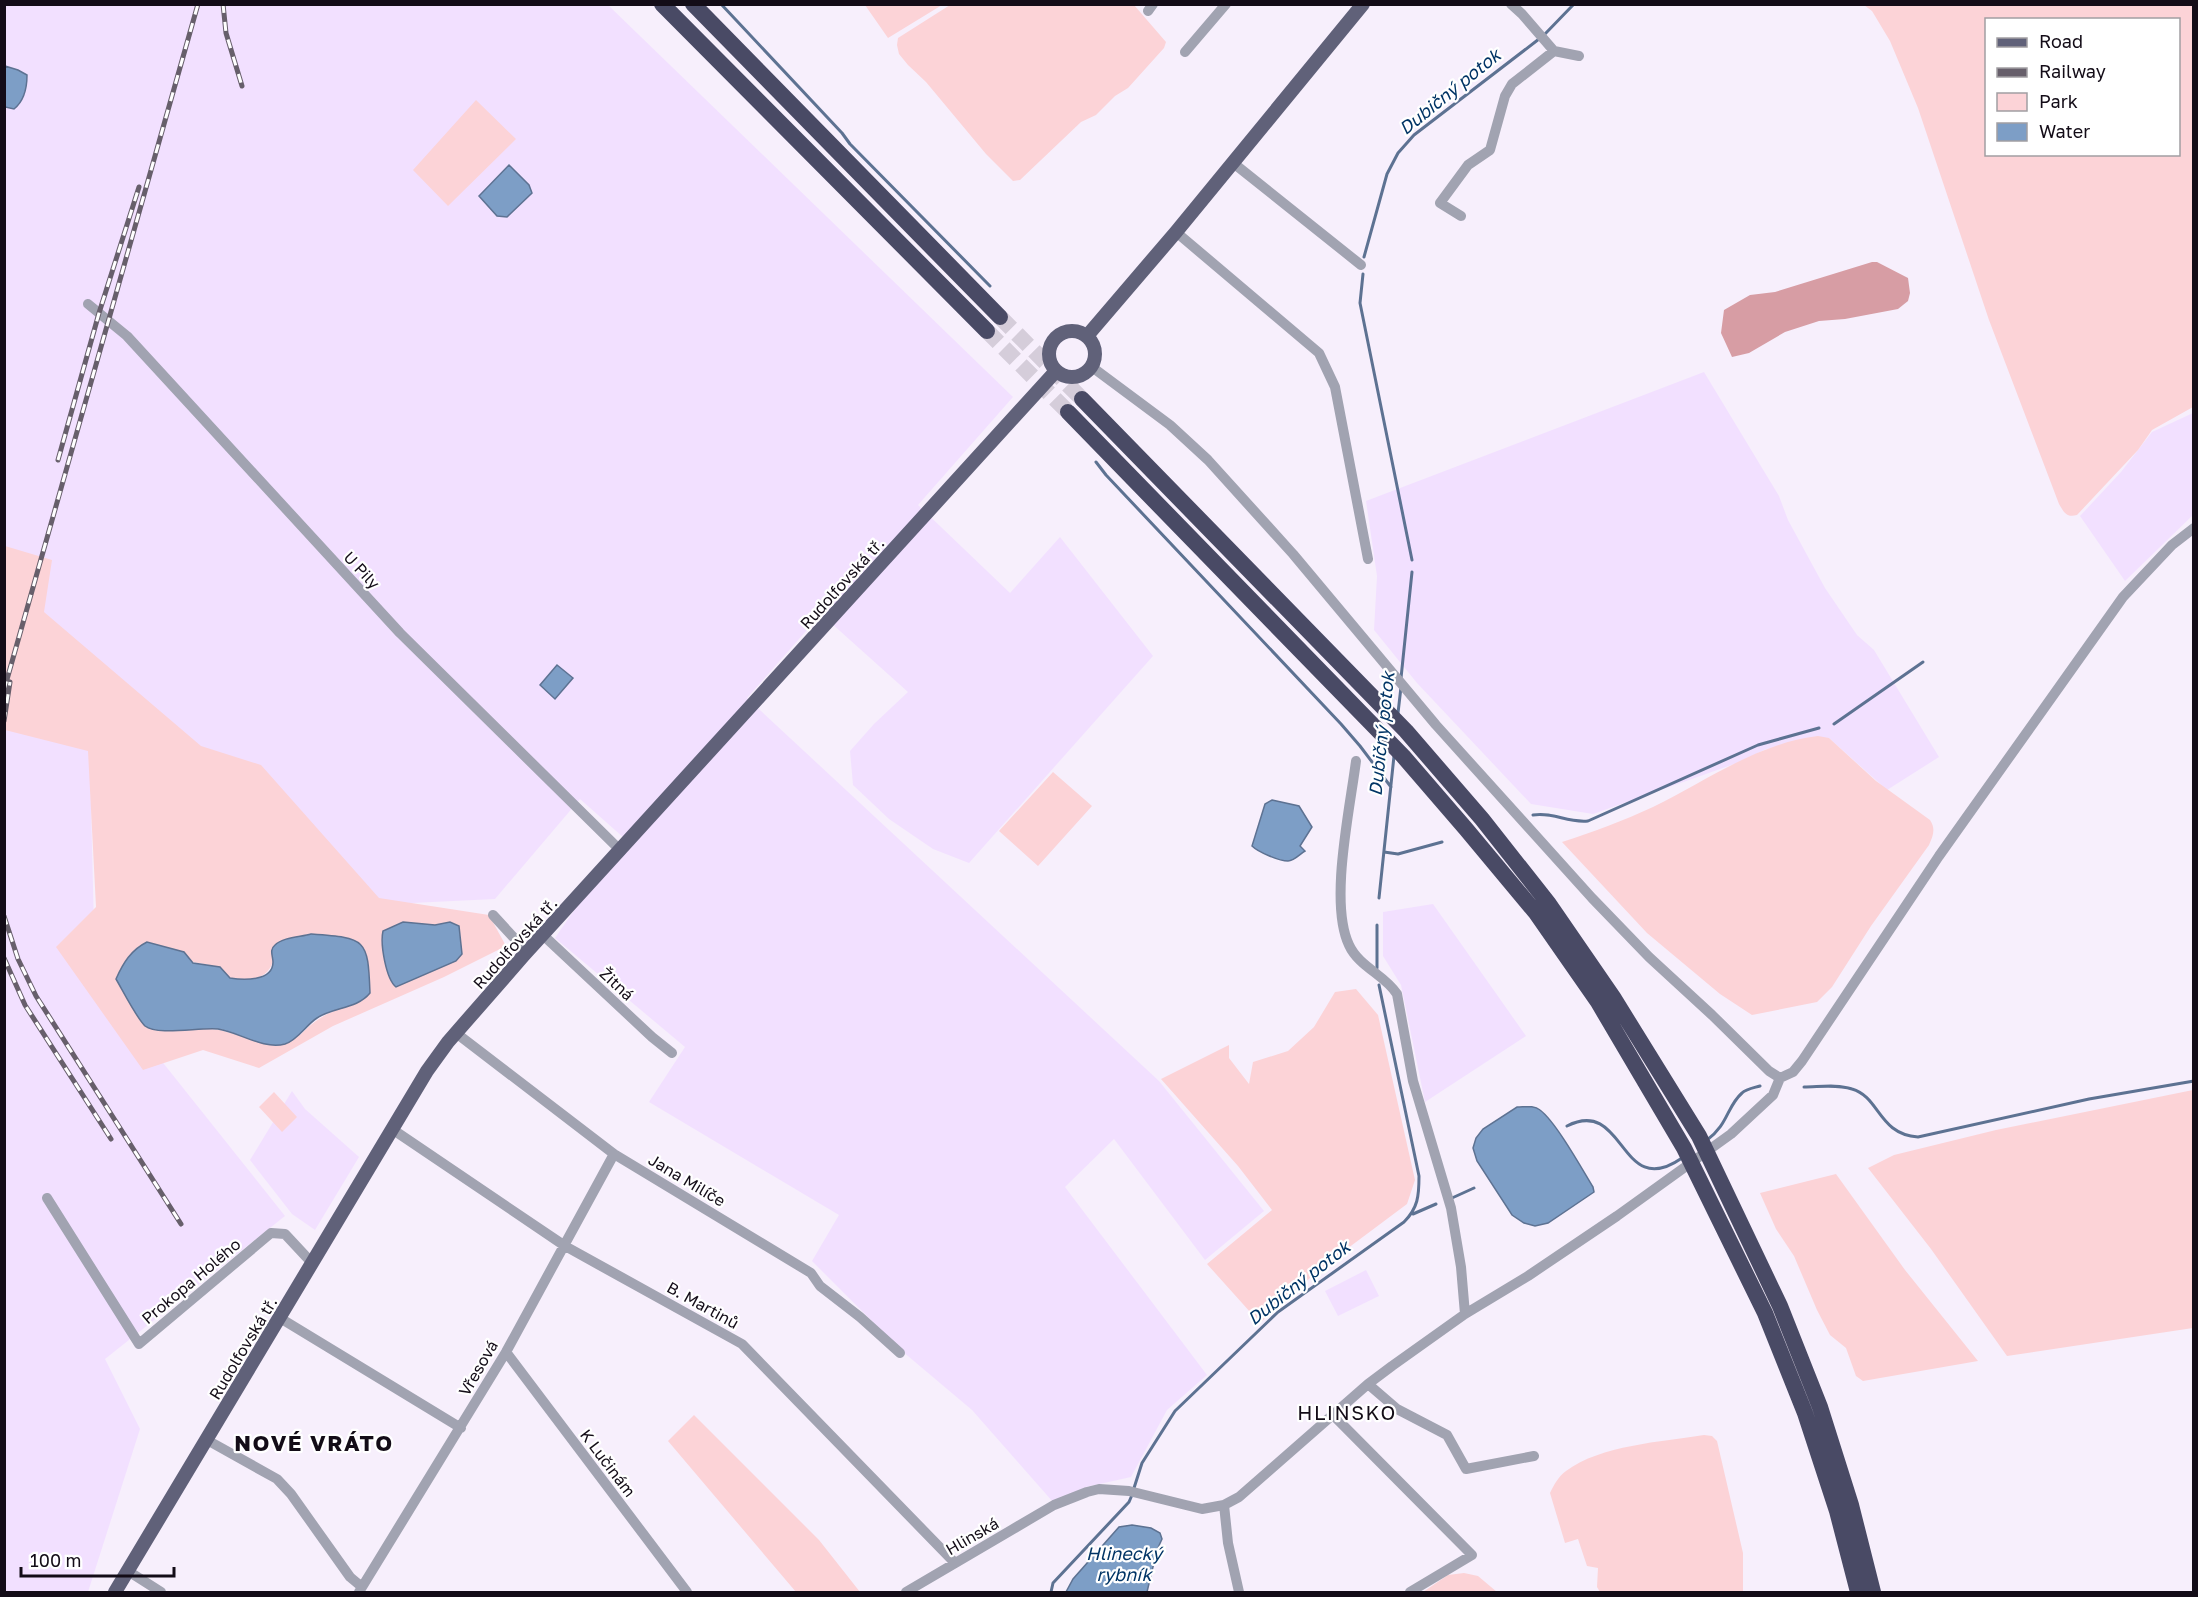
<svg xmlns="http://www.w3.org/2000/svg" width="2198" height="1597" font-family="'Golos Text',sans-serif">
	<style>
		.built { fill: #f2e0ff }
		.green { fill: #fcd3d7; fill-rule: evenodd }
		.forest { fill: #d79da4 }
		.water { fill: #7d9ec6; stroke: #5d7292; stroke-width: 1.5 }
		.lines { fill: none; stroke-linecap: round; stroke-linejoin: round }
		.stream { stroke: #5d7292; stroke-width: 3 }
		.highway-tunnel { stroke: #d5cdda; stroke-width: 16; stroke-dasharray: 16 8; stroke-linecap: butt }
		.minor { stroke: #a1a3b1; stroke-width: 10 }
		.major { stroke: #606179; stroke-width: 14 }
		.highway { stroke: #494a65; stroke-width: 16 }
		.rail-casing { stroke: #675f6b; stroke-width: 5 }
		.rail { stroke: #fff; stroke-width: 3; stroke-dasharray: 9; stroke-linecap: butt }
		.labels { text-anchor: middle; stroke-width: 4.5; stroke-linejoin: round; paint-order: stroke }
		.street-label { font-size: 16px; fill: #130c17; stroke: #fff }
		.water-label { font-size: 18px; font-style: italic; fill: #013465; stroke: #fff }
		.quarter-label { font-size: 20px; letter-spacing: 1.5px; fill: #130c17; stroke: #fff }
		.district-label { font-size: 22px; font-weight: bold; letter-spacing: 1.5px; fill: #130c17; stroke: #fff }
	</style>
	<rect width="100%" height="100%" fill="#f7effc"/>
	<!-- built -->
	<path class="built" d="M5,5H608L1013,397L918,505L1010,593L1060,537L1153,656L969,863L933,849L889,819L853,785L850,751L874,724L908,692L821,614L747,698L1159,1081L1264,1211L1205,1260L1114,1139L1065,1187L1207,1375L1167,1410L1131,1477L1086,1487L1053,1502L972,1410L902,1351L812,1261L839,1215L649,1102L685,1047L555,938L624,838L580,799L495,899L370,905L90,765L94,928L160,1059L285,1216L105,1359L140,1429L88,1592H5Z
		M1704,372L1779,496L1788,520L1825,588L1857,635L1874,650L1939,757L1887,790L1829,738L1766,749L1737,763L1593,814L1531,804L1417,683L1374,630L1377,576L1366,501Z
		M2193,413V515L2125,581L2080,516L2121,472L2152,432Z
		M1433,904L1526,1036L1425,1102L1401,985L1383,956V912Z
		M292,1091L305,1109L359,1157L315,1230L292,1214L250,1160Z
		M1366,1270L1379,1296L1338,1316L1325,1291Z"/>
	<!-- green -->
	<path class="green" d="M865,5H942L888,38Z
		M950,5H1134L1166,42L1164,48L1128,88L1115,96L1096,115L1081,122L1020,180L1013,181L986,154L926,82L908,65L899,54L897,45L898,38Z
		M1864,5H2193V407L2152,430L2138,450L2077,515C2066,518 2064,512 2059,504L1989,320L1918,108L1890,41L1872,11ZM1986,20H2178V154H1986Z
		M476,100L516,139L448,206L413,170Z
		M5,546L52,560L44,612L201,746L261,765L379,898L489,915L506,946L444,977L333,1026L259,1068L203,1050L143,1070L56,947L96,907L88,751L5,730ZM147,942L184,952L193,962L220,967L229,978C248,981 266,981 273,962L357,1003C330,1012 320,1015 300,1035L241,1036L220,1030L197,1028L163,1031L146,1026L116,979C123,963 131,950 147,942Z
		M1818,736L1829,738L1876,781L1930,820C1936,829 1933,836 1929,845L1871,926L1832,987L1817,1002L1752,1015L1720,994L1647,933L1562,842C1593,832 1623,821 1653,807C1706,781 1758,743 1818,736Z
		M1053,772L1092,806L1038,866L999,831Z
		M1356,989L1378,1015L1415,1180L1407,1204L1320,1269L1260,1323L1207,1264L1272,1210L1238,1166L1161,1079L1229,1045V1058L1249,1084L1253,1062L1288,1051L1314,1027L1335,992Z
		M2193,1090V1328L2007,1356L1931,1249L1868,1168L1894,1155L1996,1130Z
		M274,1092L297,1117L282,1132L259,1107Z
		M1836,1174L1905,1270L1978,1361L1863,1381L1856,1376L1846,1348L1830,1335L1817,1310L1794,1256L1776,1229L1760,1193Z
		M694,1415L819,1540L860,1592H796L668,1441Z
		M1704,1435L1712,1436L1717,1441L1743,1553V1592H1600L1597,1587L1598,1568L1587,1566L1578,1539L1565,1543L1550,1493C1554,1485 1558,1477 1566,1471C1601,1445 1661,1442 1704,1435Z
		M1464,1573L1478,1576L1497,1592H1423L1448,1575Z"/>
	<!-- forest -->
	<path class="forest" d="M1872,262H1877L1908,278L1910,293L1908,301L1898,309L1845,319L1819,321L1785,332L1749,353L1732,357L1721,333L1724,310L1750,295L1775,292Z"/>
	<!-- water -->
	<path class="water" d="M5,66L18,70L27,75C27,87 24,101 14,109L5,107Z
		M509,165L529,185L532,193L507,217L497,216L479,196Z
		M557,665L573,678L555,699L540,685Z
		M1272,800L1299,806L1312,827L1300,846L1305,851C1300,854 1294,861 1288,861C1279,861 1258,852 1252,846L1265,804Z
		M403,922L435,925L450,922L459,926L462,954L456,961L396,987C386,979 380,944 383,931Z
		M311,934C366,938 368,938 370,993C357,1009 334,1007 317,1018C306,1025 298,1040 285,1044C263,1050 239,1032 218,1029C200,1027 158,1036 145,1026C136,1017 123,991 116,979C123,963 131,950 147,942L184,952L193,963L220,967L230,978C242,980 273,982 273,962C273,956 269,950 275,945C283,937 301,937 311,934Z
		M1517,1107C1525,1107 1534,1105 1540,1110C1556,1122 1582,1169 1593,1187L1594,1192L1548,1223L1535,1226L1524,1223L1512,1215L1477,1161L1473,1148L1476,1138L1483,1129Z
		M1132,1525L1151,1528L1160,1533L1162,1539L1157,1550L1147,1592H1066L1073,1579L1119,1527Z"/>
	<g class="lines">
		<!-- stream -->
		<path class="stream" d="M721,4L842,133L850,144L990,286
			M1544,35L1574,4
			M1364,257L1387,174L1398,153L1414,135L1539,39
			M1363,274L1360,303L1412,560
			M1096,462L1106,475L1341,724L1360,746L1391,787
			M1401,678L1412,572
			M1398,713L1401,687
			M1834,724L1923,662
			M1533,815C1555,812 1566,823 1588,821L1758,745L1819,728
			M1384,852L1398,854L1442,842
			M1379,898L1394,756
			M1377,925V968
			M1804,1087C1819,1087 1837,1084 1852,1089C1880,1097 1878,1134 1918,1137L2089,1099L2194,1081
			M1567,1126C1626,1096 1619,1202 1682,1158
			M1707,1140C1728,1125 1727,1106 1742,1093C1746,1089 1753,1088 1760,1086
			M1452,1198L1474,1188
			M1413,1214L1436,1204
			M1134,1488L1142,1463L1175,1411L1278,1312L1404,1222C1418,1208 1419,1196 1419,1176L1379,985
			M1051,1592L1053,1583L1129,1502L1132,1495"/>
		<!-- highway-tunnel -->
		<path class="highway-tunnel" d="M1000,317L1082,399
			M987,331L1068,412"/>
		<!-- minor -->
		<path class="minor" d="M1511,4L1522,14L1554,51L1579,56
			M1148,11L1153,4
			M1185,52L1226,4
			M1232,162L1361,265
			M1461,216L1440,203L1468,165L1490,150L1505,96L1512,84L1554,51
			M1176,232L1319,353L1335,387L1368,559
			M88,304L127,336L400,633L621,851
			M1092,367L1170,425L1208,460L1293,554L1436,725L1592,898L1649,957L1712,1015L1769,1071L1780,1078L1793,1072L1802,1061L1939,856L2123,597L2172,545L2194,528
			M1356,761C1350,809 1329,903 1349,945C1359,967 1385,975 1397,994L1413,1081L1451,1208L1461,1267L1465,1314
			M493,915L527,952
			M543,935L652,1037L672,1053
			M456,1033L614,1154L811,1273L820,1286L860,1317L900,1353
			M392,1129L565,1246L742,1344L955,1563
			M47,1198L139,1344L271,1233L285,1234L312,1263
			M280,1318L461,1428
			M506,1352L687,1592
			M1368,1384L1397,1409L1447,1435L1466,1469L1534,1456
			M1332,1414L1472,1555L1410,1592
			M207,1440L277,1479L291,1494L350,1577L362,1587
			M1224,1505L1228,1543L1239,1592
			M128,1571L161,1592
			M359,1592L506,1352L614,1154
			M906,1592L1054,1505L1087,1492L1099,1489L1129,1491L1202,1509L1224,1505L1239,1497L1368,1384L1392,1366L1465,1314L1528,1276L1617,1216L1731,1134L1773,1095L1780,1078"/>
		<!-- major -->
		<path class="major" d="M1049 354a23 23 0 1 1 46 0a23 23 0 1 1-46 0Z
			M1087,336L1176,232L1363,4
			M115,1592L427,1071L448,1042L524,955L1056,371"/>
		<!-- highway -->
		<path class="highway" d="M662,4L987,331
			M693,4L1000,317
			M1082,399L1406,731L1482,819L1549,904L1613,997L1699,1136L1780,1306L1820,1407L1851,1505L1873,1592
			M1068,412L1403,756L1466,829L1536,913L1598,1002L1684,1148L1765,1313L1805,1413L1837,1511L1858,1592"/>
		<!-- rail casing -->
		<g class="rail-casing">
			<path id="rail" d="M223,4L226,33L242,86
				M58,460L99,313L139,187
				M4,690L198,4
				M4,721L10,682
				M4,916L18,959L36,996L181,1224
				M4,958L25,1005L111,1139"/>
		</g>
		<!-- rail -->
		<use href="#rail" class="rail"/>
	</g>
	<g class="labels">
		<!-- street labels -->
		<g class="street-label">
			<text transform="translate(362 570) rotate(47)" y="6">U Pily</text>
			<text transform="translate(842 583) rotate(-48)" y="6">Rudolfovská tř.</text>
			<text transform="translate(515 943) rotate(-48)" y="6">Rudolfovská tř.</text>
			<text transform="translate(617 984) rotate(43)" y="6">Žitná</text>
			<text transform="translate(687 1180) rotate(31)" y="6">Jana Milíče</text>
			<text transform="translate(191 1281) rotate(-40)" y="6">Prokopa Holého</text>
			<text transform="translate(703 1305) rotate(29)" y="6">B. Martinů</text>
			<text transform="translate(243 1348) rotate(-59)" y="6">Rudolfovská tř.</text>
			<text transform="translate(478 1368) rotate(-60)" y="6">Vřesová</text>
			<text transform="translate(608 1463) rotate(53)" y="6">K Lučinám</text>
			<text transform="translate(972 1536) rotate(-30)" y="6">Hlinská</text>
		</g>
		<!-- water labels -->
		<g class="water-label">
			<text transform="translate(1450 92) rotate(-39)" y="6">Dubičný potok</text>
			<text transform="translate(1382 734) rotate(-84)" y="6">Dubičný potok</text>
			<text transform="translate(1299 1283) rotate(-38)" y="6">Dubičný potok</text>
			<text x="1124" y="1560">Hlinecký<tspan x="1124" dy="21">rybník</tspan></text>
		</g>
		<!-- quarter labels -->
		<g class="quarter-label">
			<text x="1347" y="1420">HLINSKO</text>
		</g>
		<!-- district labels -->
		<g class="district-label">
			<text x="314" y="1451">NOVÉ VRÁTO</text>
		</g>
	</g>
	<!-- border -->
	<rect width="2198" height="1597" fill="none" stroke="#130c17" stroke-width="12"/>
	<!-- legend -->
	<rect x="1985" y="18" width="195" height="138" fill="#ffffff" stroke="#a19ea2" stroke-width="1.5"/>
	<rect x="1997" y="38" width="30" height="9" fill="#606179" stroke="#a19ea2" stroke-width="1.5"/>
	<text x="2039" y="48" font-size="18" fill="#130c17">Road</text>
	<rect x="1997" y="68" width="30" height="9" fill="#675f6b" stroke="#a19ea2" stroke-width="1.5"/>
	<text x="2039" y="78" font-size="18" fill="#130c17">Railway</text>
	<rect x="1997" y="93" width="30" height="18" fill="#fcd3d7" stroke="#a19ea2" stroke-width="1.5"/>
	<text x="2039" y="108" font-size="18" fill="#130c17">Park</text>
	<rect x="1997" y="123" width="30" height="18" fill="#7d9ec6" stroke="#a19ea2" stroke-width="1.5"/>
	<text x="2039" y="138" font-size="18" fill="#130c17">Water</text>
	<!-- scale -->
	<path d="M21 1567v9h153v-9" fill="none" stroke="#130c17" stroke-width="3"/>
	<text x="30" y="1567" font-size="18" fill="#130c17" stroke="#ffffff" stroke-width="4.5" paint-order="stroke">100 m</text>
</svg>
